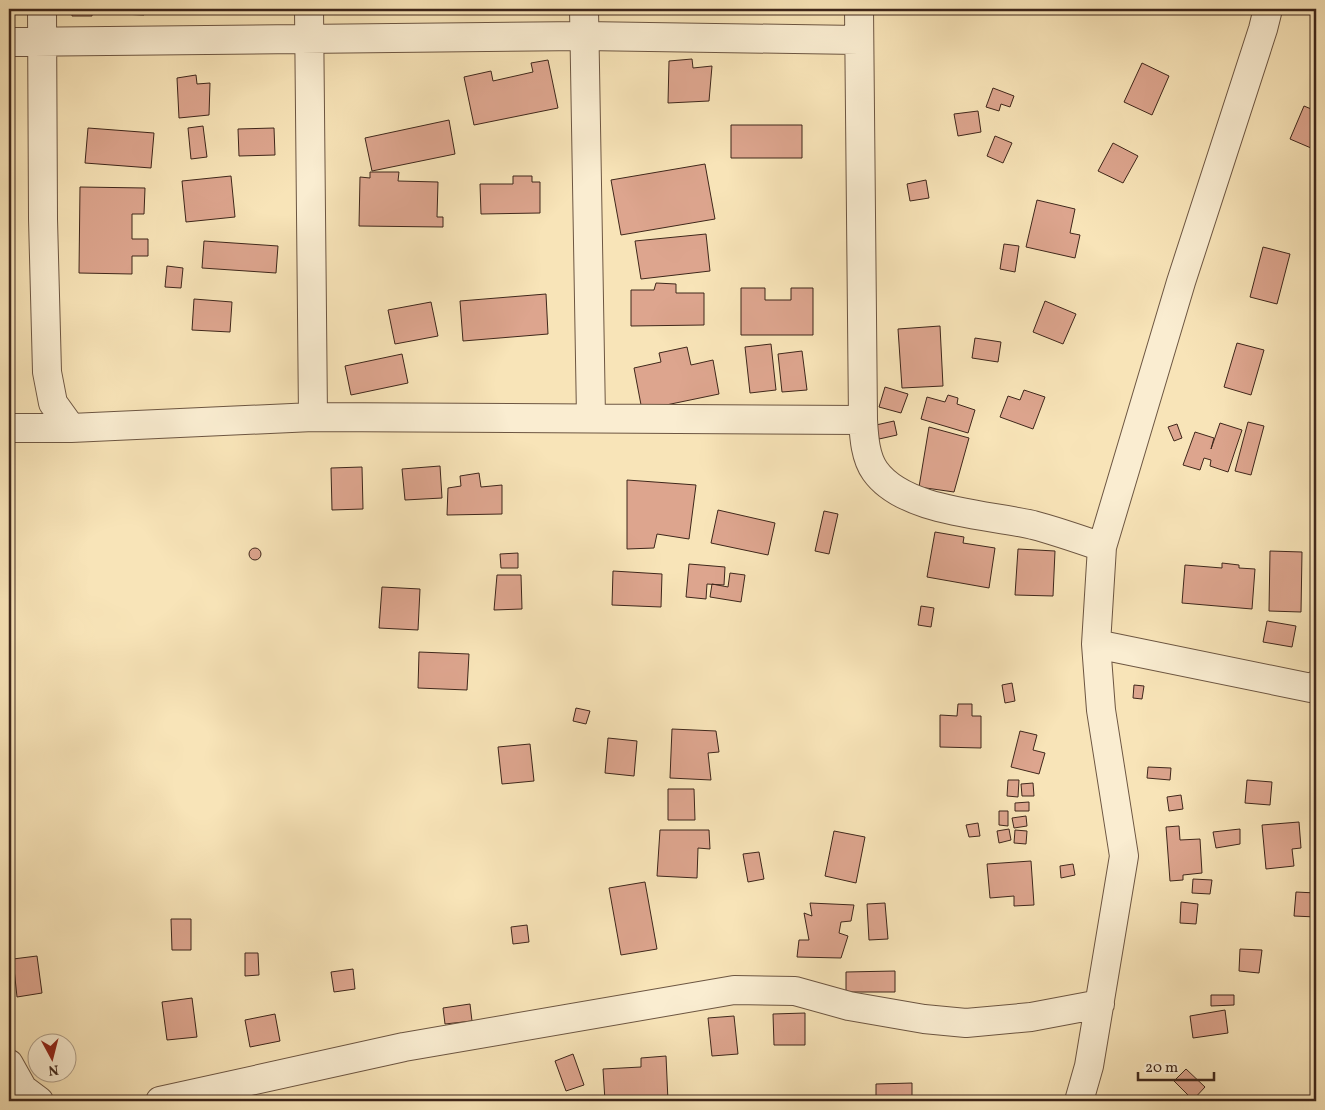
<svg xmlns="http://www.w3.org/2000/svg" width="1325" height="1110" font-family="Vollkorn,serif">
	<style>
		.building { fill: #dda58e; stroke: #3f271b }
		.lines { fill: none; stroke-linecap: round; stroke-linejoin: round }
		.minor-casing { stroke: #6d5642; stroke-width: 30 }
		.minor { stroke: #faedd1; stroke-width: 28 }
	</style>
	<rect width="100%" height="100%" fill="#f8e4b8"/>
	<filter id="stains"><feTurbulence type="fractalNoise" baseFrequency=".004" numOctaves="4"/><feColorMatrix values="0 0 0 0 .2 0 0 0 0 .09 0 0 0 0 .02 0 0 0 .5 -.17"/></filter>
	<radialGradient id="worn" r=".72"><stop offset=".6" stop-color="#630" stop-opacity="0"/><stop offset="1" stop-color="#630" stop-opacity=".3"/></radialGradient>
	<!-- building -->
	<path class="building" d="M72,9H92V16H72Z
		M97,9H144V15L97,13Z
		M635,9H680L679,13Z
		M692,59L693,68L712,66L709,101L668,103L669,61Z
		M548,60L558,108L474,125L464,77L491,71L493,81L533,72L531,63Z
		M1142,63L1169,76L1152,115L1124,102Z
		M196,75L197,84L210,83L209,115L179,118L177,78Z
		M993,88L1014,96L1010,107L1001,104L999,111L986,107Z
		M1304,106L1316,111V137L1311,148L1290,139Z
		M978,111L981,132L958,136L954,114Z
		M449,120L455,154L372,171L365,138Z
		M731,125H802V158H731Z
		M203,126L207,157L191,159L188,128Z
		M88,128L154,133L151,168L85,163Z
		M274,128L275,155L239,156L238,129Z
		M995,136L1012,143L1003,163L987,156Z
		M1113,143L1138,156L1123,183L1098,171Z
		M705,164L715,219L621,235L611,180Z
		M370,172H399L398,181L438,182L437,217H443V227L359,226L360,177L370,178Z
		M231,176L235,217L186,222L182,181Z
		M513,176H532V182H540V213L481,214L480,184H513Z
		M926,180L929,198L910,201L907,184Z
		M80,187L145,188L144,214H132V239H148V256H132V274L79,273Z
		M1037,200L1075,209L1070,233L1080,235L1075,258L1026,247Z
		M706,234L710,271L641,279L635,241Z
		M204,241L278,246L276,273L202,268Z
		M1004,244L1019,246L1015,272L1000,269Z
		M1263,247L1290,254L1277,304L1250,297Z
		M167,266L183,268L181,288L165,287Z
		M656,283L676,284V293H704V325L631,326V290H654Z
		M741,288H765V300H791V288H813V335H741Z
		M546,294L548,334L463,341L460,301Z
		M194,299L232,302L230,332L192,330Z
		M1045,301L1076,314L1063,344L1033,332Z
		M431,302L438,336L395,344L388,310Z
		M940,326L943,386L902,388L898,329Z
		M975,338L1001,342L998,362L972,358Z
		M1237,343L1264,350L1251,395L1224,387Z
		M771,344L776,390L750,393L745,347Z
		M687,347L691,365L713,360L719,394L642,410L634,368L661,362L659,353Z
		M802,351L807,390L782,392L778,354Z
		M402,354L408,383L351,395L345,366Z
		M885,387L908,394L901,413L879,407Z
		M1024,390L1045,397L1033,429L1000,417L1008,396L1020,400Z
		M948,395L958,398L957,404L975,410L968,433L921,419L927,397L945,402Z
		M894,421L897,435L879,439L876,425Z
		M1248,422L1264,426L1251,475L1235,471Z
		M1220,423L1242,430L1228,472L1210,466L1211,460L1204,458L1200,470L1183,465L1195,432L1214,438L1211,449Z
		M1177,424L1182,438L1174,441L1168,427Z
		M929,427L969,438L954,492L919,487Z
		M440,466L442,498L405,500L402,469Z
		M362,467L363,509L332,510L331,468Z
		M479,473L481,487L502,485V514L447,515L448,488L461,486L460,476Z
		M627,480L696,485L689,539L657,534L654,548L627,549Z
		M718,510L775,523L768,555L711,543Z
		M824,511L838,514L829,554L815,551Z
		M935,532L964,537L963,543L995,548L989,588L927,577Z
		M249 554a6 6 0 1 1 12 0a6 6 0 1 1-12 0Z
		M1018,549L1055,551L1053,596L1015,595Z
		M1270,551L1302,552L1301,612L1269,611Z
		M518,553V568H501L500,554Z
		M1222,563L1239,565V568L1255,569L1252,609L1182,603L1185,565L1222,568Z
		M689,564L725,567L724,585L707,584L706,599L686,597Z
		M613,571L662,574L661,607L612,605Z
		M730,573L745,575L741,602L710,597L712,584L728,587Z
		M497,575H521L522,609L494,610Z
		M382,587L420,589L418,630L379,628Z
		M921,606L934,608L931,627L918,625Z
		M1267,621L1296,626L1292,647L1263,642Z
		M419,652L469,654L467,690L418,688Z
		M1012,683L1015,701L1005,703L1002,685Z
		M1134,685L1144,686L1142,699L1133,698Z
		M958,704H972V716H981V748L940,747V715L957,716Z
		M576,708L590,711L586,724L573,721Z
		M672,729L716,731L719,752L708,753L711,780L670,778Z
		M1020,731L1037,735L1033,750L1045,753L1039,774L1011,767Z
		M608,738L637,741L634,776L605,773Z
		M530,744L534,781L502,784L498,747Z
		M1148,767L1171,768L1170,780L1147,778Z
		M1008,780H1019L1018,797L1007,796Z
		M1247,780L1272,782L1270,805L1245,803Z
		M1033,783L1034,796H1022L1021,784Z
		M668,789H694L695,820H668Z
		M1181,795L1183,809L1169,811L1167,797Z
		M1029,802V811H1015V803Z
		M999,811H1008V826L999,825Z
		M1026,816L1027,826L1014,828L1012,818Z
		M1299,822L1301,848L1292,849L1294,866L1266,869L1262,825Z
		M978,823L980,836L969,837L966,825Z
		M1179,826L1180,840L1200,839L1202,873L1183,875V880L1170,881L1166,827Z
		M1009,829L1011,840L999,843L997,831Z
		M1240,829V844L1216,848L1213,832Z
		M660,830H709L710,849L698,848L697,878L657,876Z
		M1015,830L1027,831L1026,844L1014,843Z
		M834,831L865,837L856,883L825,876Z
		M759,852L764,879L748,882L743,854Z
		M1031,861L1034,905L1014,906V896L990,898L987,864Z
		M1073,864L1075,875L1061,878L1060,866Z
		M1193,879L1212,880L1210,894L1192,893Z
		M645,882L657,949L621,955L609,888Z
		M1296,892L1316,893V917L1294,916Z
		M1181,902L1198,904L1196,924L1180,923Z
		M810,903L854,905L851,921L841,922L839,933L848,936L841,958L797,957L799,940H809L804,913L812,916Z
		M885,903L888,939L869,940L867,904Z
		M171,919H191V950H172Z
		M527,925L529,942L513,944L511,927Z
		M1240,949L1262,950L1259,973L1239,971Z
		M245,953H258L259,975L245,976Z
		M37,956L42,993L17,997L13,959Z
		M353,969L355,989L334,992L331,972Z
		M895,971V992H846V972Z
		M1211,995H1234V1005L1211,1006Z
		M192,998L197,1037L167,1040L162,1002Z
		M470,1004L472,1021L445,1024L443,1008Z
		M1225,1010L1228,1033L1193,1038L1190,1016Z
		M805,1013V1045H774L773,1014Z
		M275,1014L280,1041L250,1047L245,1020Z
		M734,1016L738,1054L712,1056L708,1018Z
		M573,1054L584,1085L566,1091L555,1061Z
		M666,1056L668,1101H605L603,1069L641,1067V1058Z
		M1186,1069L1205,1087L1193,1100L1174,1081Z
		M912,1083V1101H876V1084Z"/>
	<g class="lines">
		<!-- minor casing -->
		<g class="minor-casing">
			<path id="minor" d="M42,9L43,219L47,372L53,403L71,428
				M309,9L313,417
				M584,9L591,417
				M859,9L863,420
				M9,42L584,36L858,40
				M9,428H71L313,417L863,420C864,436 865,457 875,471C904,512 986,514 1033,525C1056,531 1079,539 1102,547
				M1096,644L1311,688L1316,685
				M9,1064L23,1089L39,1101
				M160,1101L404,1047L734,990L795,991L849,1006L924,1019L966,1023L1031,1017L1100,1004
				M1079,1101L1089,1066L1124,856L1101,710L1096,644L1102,547L1181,282L1263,29L1268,9"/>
		</g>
		<!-- minor -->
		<use href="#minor" class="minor"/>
	</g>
	<!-- margin -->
	<rect width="1325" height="1110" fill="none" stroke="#f8e4b8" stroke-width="30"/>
	<rect x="10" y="10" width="1305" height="1090" fill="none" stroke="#3f271b" stroke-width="2.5"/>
	<rect x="15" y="15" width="1295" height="1080" fill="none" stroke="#3f271b"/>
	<!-- north arrow -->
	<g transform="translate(52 1058) rotate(173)"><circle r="24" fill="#faedd1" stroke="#af9e88"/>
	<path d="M0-4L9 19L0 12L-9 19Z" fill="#8f2418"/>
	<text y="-8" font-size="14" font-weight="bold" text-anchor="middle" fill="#3f271b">N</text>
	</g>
	<!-- scale -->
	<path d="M1138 1072v8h76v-8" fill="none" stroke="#3f271b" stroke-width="2.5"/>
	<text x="1145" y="1072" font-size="15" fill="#3f271b" stroke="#faedd1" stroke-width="4" paint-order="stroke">20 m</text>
	<rect width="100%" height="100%" filter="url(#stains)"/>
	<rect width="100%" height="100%" fill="url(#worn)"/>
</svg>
